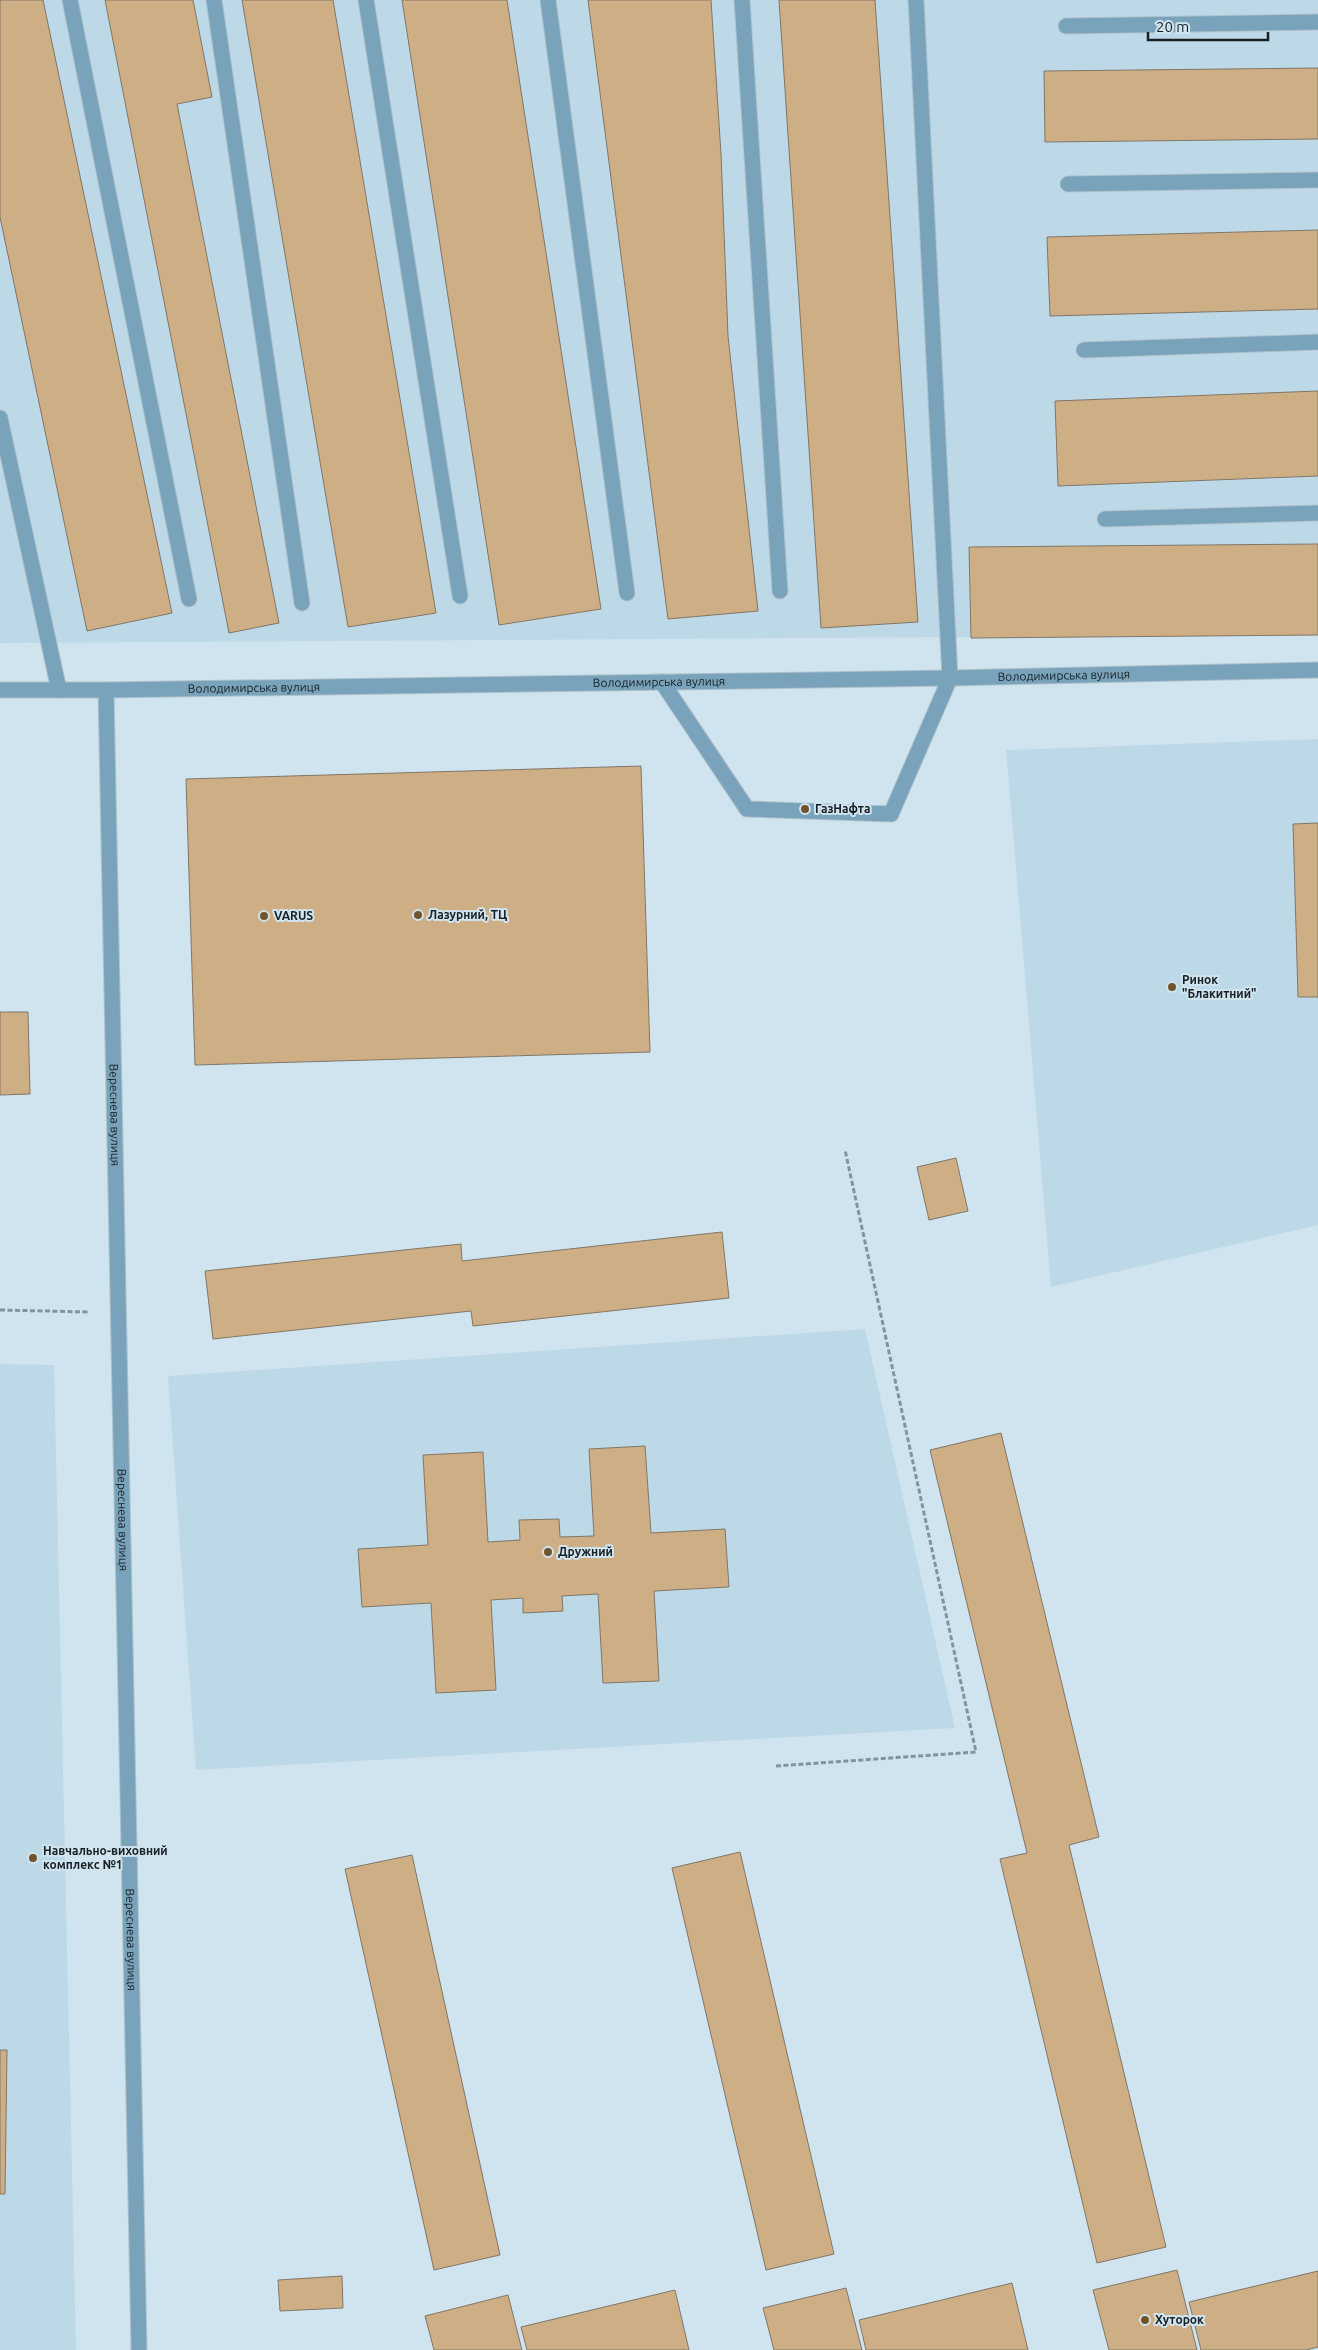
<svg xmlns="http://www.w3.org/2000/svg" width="1318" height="2350" font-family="Ubuntu,sans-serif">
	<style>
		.built { fill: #bdd9e8 }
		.building { fill: #ceaf85; stroke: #817667 }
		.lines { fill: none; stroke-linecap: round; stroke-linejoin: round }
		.minor-casing { stroke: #afc1ca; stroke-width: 17 }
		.path { stroke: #84939b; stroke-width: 3; stroke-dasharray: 5 2.5; stroke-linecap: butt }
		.minor { stroke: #79a3ba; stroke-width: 15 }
		.poi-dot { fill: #715328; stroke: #d0e4ef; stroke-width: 2 }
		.labels { text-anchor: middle; stroke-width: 4; stroke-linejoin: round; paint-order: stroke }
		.street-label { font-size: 12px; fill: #182024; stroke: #d0e4ef }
		.poi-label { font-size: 12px; font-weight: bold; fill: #182024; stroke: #d0e4ef; text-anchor: start }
	</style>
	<rect width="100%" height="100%" fill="#d0e4ef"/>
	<!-- built -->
	<path class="built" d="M0,0H1318V635L0,643Z
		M1318,739V1225L1051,1287L1006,750Z
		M865,1329L955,1728L196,1770L168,1376Z
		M0,1364L54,1365L76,2350H0Z"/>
	<!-- building -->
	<path class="building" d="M0,0H43L172,613L87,631L0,217Z
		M105,0H193L212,97L177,104L279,623L229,633Z
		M242,0H333L436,613L348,627Z
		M402,0H507L601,609L499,625Z
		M588,0H711L721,154L728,336L758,611L668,619Z
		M779,0H875L918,622L821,628Z
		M1318,68V139L1045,142L1044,71Z
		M1318,230V309L1050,316L1047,237Z
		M1318,391V476L1058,486L1055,401Z
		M1318,544V635L971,638L969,547Z
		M641,766L650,1052L195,1065L186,779Z
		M1318,823V997H1298L1293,824Z
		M0,1012H28L30,1094L0,1095Z
		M956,1158L968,1211L929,1220L917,1167Z
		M722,1232L729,1298L473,1326L471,1311L213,1339L205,1271L461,1244L462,1261Z
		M1001,1433L1099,1837L1069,1845L1166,2247L1097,2263L1000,1859L1027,1853L930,1450Z
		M645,1446L651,1533L725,1529L729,1587L654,1591L659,1681L603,1683L598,1594L562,1596L563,1611L523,1613V1598L491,1600L496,1690L436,1693L431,1603L362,1607L358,1549L428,1545L423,1455L483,1452L488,1542L520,1540L519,1520L559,1519L560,1537L594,1536L589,1449Z
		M740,1852L834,2254L766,2270L672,1868Z
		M412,1855L500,2255L434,2270L345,1869Z
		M0,2050H7L5,2194H0Z
		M1177,2270L1197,2350H1109L1093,2290Z
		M1318,2271V2347L1306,2350H1201L1189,2302Z
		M342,2276L343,2308L280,2311L278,2280Z
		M1012,2283L1028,2350H866L859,2320Z
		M846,2288L862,2350H774L763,2308Z
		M675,2290L689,2350H527L521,2327Z
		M508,2295L522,2350H434L425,2316Z"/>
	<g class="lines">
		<!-- minor casing -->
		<g class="minor-casing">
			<g id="minor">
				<path d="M70,0L189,599"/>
				<path d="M214,0L302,603"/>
				<path d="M366,0L460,596"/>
				<path d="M548,0L627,593"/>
				<path d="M742,0L780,591"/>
				<path d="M1066,26L1318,22"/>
				<path d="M1068,184L1318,180"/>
				<path d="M1084,350L1318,342"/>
				<path d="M0,418L59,690"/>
				<path d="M1105,519L1318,513"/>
				<path d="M662,682L747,809L891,814L950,678L916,0"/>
				<path id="s1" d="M0,690H106L950,678L1318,670"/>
				<path id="s2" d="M106,690L139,2350"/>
			</g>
		</g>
		<!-- path -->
		<path class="path" d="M0,1310L89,1312
			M776,1766L976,1752L845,1150"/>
		<!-- minor -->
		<use href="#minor" class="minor"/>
	</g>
	<!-- markers -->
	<g class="poi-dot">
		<circle cx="805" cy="809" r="5"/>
		<circle cx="418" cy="915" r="5"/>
		<circle cx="264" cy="916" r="5"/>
		<circle cx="1172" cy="987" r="5"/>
		<circle cx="548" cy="1552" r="5"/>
		<circle cx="33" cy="1858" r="5"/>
		<circle cx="1145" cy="2320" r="5"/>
	</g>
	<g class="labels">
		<!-- street labels -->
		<g class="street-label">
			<text dy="4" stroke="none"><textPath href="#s1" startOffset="1064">Володимирська вулиця</textPath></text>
			<text dy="4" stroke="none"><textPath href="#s1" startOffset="659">Володимирська вулиця</textPath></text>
			<text dy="4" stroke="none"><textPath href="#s1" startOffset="254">Володимирська вулиця</textPath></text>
			<text dy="4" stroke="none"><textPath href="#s2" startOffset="425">Вереснева вулиця</textPath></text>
			<text dy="4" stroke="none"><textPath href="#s2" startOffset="830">Вереснева вулиця</textPath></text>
			<text dy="4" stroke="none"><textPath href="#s2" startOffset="1250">Вереснева вулиця</textPath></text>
		</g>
		<!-- poi labels -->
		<g class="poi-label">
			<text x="815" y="813">ГазНафта</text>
			<text x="428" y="919">Лазурний, ТЦ</text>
			<text x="274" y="920">VARUS</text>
			<text x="1182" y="984">Ринок<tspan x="1182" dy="14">"Блакитний"</tspan></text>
			<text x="558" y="1556">Дружний</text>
			<text x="43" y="1855">Навчально-виховний<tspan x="43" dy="14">комплекс №1</tspan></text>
			<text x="1155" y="2324">Хуторок</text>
		</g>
	</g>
	<!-- scale -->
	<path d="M1148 32v8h120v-8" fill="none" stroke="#182024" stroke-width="2.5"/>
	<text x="1156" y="32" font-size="15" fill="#182024" stroke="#d0e4ef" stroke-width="4" paint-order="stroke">20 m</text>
</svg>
